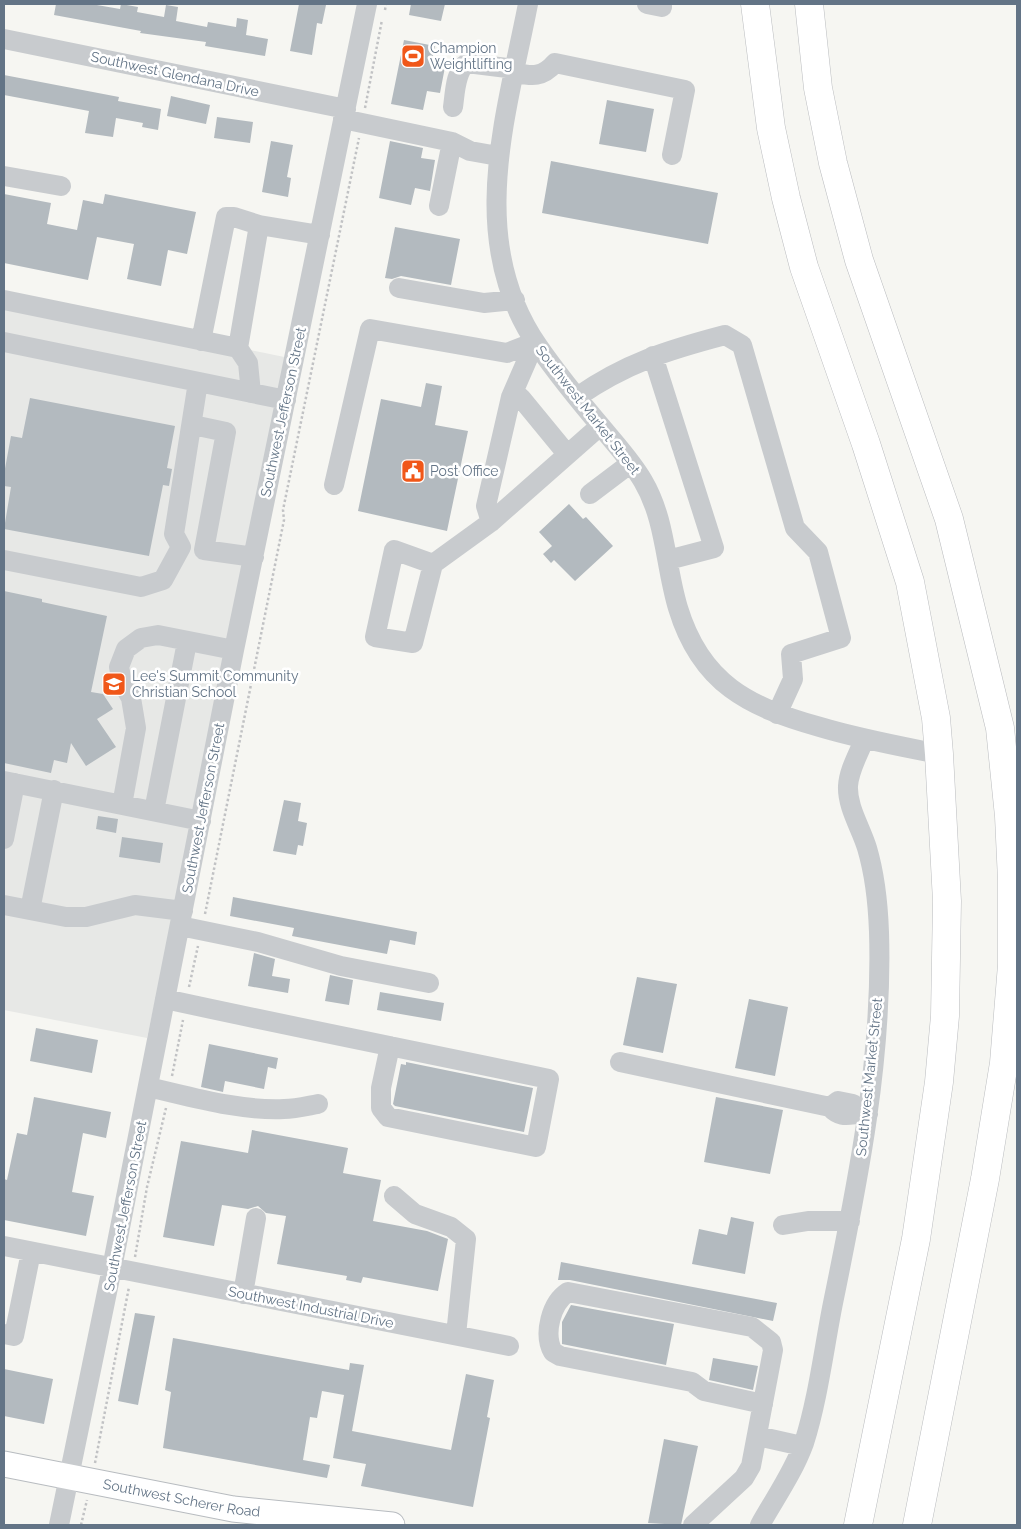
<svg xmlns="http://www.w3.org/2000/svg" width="1021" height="1529" font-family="Raleway,sans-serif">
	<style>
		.built { fill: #e7e8e6 }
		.building { fill: #b3babf }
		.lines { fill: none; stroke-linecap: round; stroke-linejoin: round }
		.major-casing { stroke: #b8bcc0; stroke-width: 27 }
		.highway-casing { stroke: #babcbf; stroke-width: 29 }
		.path { stroke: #c1c2c4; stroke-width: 2.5; stroke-dasharray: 2.5 2.5; stroke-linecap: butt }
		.minor { stroke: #c8cbce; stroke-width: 20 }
		.major { stroke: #fff; stroke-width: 25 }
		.highway { stroke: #fff; stroke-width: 28 }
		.labels { text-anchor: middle; stroke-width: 5; stroke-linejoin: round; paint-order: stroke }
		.poi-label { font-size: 14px; fill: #637486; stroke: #fff; text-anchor: start }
		.street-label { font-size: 14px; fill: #637486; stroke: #fff }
	</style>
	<rect width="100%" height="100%" fill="#f6f6f2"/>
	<!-- built -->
	<path class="built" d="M4,300L294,359L147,1038L4,1010Z"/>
	<!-- building -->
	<path class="building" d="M56,4H91L120,9L121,4L138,7L137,12L164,17L166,5L178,7L176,21L207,27L208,22L236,27L237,18L248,20L246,35L268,39L265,56L205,46L206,42L140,33L141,31L54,15Z
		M299,4L326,5L322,24L317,23L312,55L290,51Z
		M411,4H445L441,21L409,15Z
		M404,40L435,46L431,64L445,67L440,93L427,91L423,110L391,104Z
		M4,75L119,97L118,101L161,109L158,130L142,127L143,123L116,118L113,137L85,133L89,111L4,95Z
		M171,96L210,105L206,124L167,116Z
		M607,100L654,109L646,152L599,144Z
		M217,117L253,122L250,143L214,138Z
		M271,141L293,145L287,177L291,178L288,197L262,192Z
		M390,141L423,148L421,158L435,160L430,191L415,188L411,205L379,198Z
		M551,161L718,193L708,244L542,213Z
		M4,194L51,203L47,224L77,230L83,200L103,204L105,194L196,212L187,254L168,250L161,286L127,279L134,244L97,237L88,280L4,263Z
		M395,227L460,239L451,285L401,276L392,279L385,278Z
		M426,383L442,386L435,425L468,431L447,531L358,511L381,399L421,407Z
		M30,398L175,426L167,468L172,469L169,486L163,485L149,556L4,529L11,487L4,486V474L11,436L22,438Z
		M569,504L583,519L586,517L613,546L575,581L554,560L551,563L543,554L552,546L539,532Z
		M4,591L42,599V602L107,616L91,692L103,694L113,709L97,719L116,747L86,766L71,743L67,763L54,760L51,773L4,763Z
		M284,800L301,803L298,821L307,823L303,846L298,845L296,855L273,851Z
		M98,816L118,819L116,833L96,829Z
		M122,837L163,843L160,863L119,857Z
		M233,897L417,932L415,945L390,940L387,954L292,936L294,928L230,916Z
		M254,953L275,959L272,976L290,979L288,993L248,986Z
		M330,975L353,980L349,1005L325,1001Z
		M637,977L677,984L663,1053L623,1045Z
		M380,992L444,1003L441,1021L377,1010Z
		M749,999L788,1007L775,1076L735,1068Z
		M36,1028L98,1040L92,1073L30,1061Z
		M209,1044L278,1058L276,1069L268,1067L264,1089L225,1081L223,1092L201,1087Z
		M406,1062L533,1088L524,1132L395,1106L393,1104L401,1064L406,1065Z
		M34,1097L111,1112L106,1138L83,1133L72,1192L94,1196L86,1236L4,1220V1179L7,1180L17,1133L27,1135Z
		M716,1097L783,1110L770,1174L704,1162Z
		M252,1130L348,1148L343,1173L381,1180L373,1221L427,1231L448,1239L438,1291L363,1277L361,1283L346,1280L347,1276L277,1264L286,1216L266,1213L258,1206L248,1209L222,1205L214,1246L163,1237L181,1141L248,1153Z
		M731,1217L754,1222L745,1274L692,1264L699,1229L727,1235Z
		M561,1262L777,1303L773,1321L570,1280H558Z
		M571,1305L674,1324L666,1365L562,1344V1322Z
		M135,1313L155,1316L138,1405L118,1401Z
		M173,1338L349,1370L350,1363L364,1365L352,1431L451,1450L466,1374L494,1380L487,1417L490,1418L473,1507L361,1486L366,1464L333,1458L344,1395L322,1391L317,1418L310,1417L303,1460L330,1465L327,1478L163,1448L171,1392L165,1390Z
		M713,1358L758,1366L753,1390L709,1380Z
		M4,1369L53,1379L44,1424L4,1416Z
		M664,1439L698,1446L681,1525L648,1523Z"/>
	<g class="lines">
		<!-- major casing -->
		<g class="major-casing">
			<g id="major">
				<path id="s1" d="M4,1464L233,1509L392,1525"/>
			</g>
		</g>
		<!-- highway casing -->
		<g class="highway-casing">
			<path id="highway" d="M755,4L771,128L786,198L804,267L866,444L910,582L936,718L939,754L947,901L945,1016L939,1082L916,1239L858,1525
				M809,4L818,88L833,163L859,260L949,519L1000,728L1009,816L1012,880V965L1004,1063L985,1179L917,1525"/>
		</g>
		<!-- path -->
		<path class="path" d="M385,10L386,4
			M365,108L382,20
			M205,914L284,520L283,510L359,138
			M189,987L198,946
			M172,1076L183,1020
			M135,1257L147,1187L166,1108
			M95,1463L129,1287
			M81,1525L87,1500"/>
		<!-- minor -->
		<path class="minor" d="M528,4C506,117 465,241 538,346C558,375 581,403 604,430C618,447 632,462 643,481C666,520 665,565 678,608C701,684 749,707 820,727C860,739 899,746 939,754
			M647,4L662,7V4
			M4,39L346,109
			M515,73C532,76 542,78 555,63L685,90L672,155
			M453,107C455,94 455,71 467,63L515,69
			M343,119L452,142
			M4,176L61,186
			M439,206L452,142L470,151L498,156
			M399,288L484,303L515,300
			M4,300L238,348L248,363L251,393
			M201,341L226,217H234L259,225
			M4,342L286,400
			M238,348L259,225L320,235
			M653,356L714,548L668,560
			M511,397L521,398L567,454
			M577,397C626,363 668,350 725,335L742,345L795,528L818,552L841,638L791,654L793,679L777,714
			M193,425L226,432L204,550L254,557
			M334,485L370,329L507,353L535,342
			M590,494L631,463
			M491,522L486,506L511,397L535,342
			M181,547L174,534L198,382
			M4,560L141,587L163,580L181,547
			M433,564L394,550L375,637L413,643L433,564L491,522L600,426
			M4,781L201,821
			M122,805L136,728L131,698L122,682L119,667L126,649L141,638L158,635L234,650
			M154,811L187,642
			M4,839L15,783
			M4,905L66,917H86L135,905L183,911
			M30,910L54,790
			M180,926L258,942L341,966L429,983
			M165,999C293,1027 421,1052 549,1079L536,1147L388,1117L381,1108V1088L390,1046
			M620,1062L830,1107
			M148,1087C192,1097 239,1111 284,1109C296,1109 307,1106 318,1104
			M859,1113L853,1104L838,1101L830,1107C842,1121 853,1112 868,1114
			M394,1196L415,1214L451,1227L466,1239L456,1335
			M783,1225L808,1221H850
			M4,1246L509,1346
			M243,1294L256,1218
			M4,1334L14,1336L31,1252
			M757,1436L802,1446
			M59,1525L112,1268L234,650L367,4
			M693,1525L744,1478L751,1466L773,1350L771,1342L752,1327L568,1292C551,1303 543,1334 553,1352L560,1356L692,1382L704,1391L763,1404
			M760,1525C775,1498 793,1473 804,1443C818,1399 824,1348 833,1303C858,1181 883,1057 879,932C878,904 875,875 867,848C861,828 847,807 848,786C849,770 858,755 864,740"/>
		<!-- major -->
		<use href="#major" class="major"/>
		<!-- highway -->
		<use href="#highway" class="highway"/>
	</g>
	<!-- icons -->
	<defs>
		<g id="stadium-square" transform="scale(1.25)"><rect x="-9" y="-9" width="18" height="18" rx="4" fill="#f05719" stroke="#fff"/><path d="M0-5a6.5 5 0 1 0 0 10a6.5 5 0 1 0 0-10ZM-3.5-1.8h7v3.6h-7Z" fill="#fff"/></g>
		<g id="civic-square" transform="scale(1.25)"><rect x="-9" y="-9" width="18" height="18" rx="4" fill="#f05719" stroke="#fff"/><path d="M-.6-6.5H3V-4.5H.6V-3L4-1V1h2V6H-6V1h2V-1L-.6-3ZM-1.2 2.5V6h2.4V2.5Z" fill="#fff"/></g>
		<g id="school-square" transform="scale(1.25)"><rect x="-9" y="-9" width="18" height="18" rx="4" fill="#f05719" stroke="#fff"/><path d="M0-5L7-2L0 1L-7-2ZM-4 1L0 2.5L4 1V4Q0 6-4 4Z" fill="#fff"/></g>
	</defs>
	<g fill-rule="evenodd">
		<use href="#stadium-square" x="413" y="56"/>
		<use href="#civic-square" x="413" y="471"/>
		<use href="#school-square" x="114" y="684"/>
	</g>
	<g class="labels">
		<!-- poi labels -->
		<g class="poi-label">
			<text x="430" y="53">Champion<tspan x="430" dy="16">Weightlifting</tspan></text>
			<text x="430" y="476">Post Office</text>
			<text x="132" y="681">Lee's Summit Community<tspan x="132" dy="16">Christian School</tspan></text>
		</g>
		<!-- street labels -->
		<g class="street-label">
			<text transform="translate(175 74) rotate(12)" y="5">Southwest Glendana Drive</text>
			<text transform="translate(588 410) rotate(52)" y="5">Southwest Market Street</text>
			<text transform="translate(283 412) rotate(-78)" y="5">Southwest Jefferson Street</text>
			<text transform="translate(203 808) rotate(-79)" y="5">Southwest Jefferson Street</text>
			<text transform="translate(869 1077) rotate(-84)" y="5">Southwest Market Street</text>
			<text transform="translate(125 1206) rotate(-79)" y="5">Southwest Jefferson Street</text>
			<text transform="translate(311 1307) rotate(11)" y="5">Southwest Industrial Drive</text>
			<text dy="5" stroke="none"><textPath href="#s1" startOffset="181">Southwest Scherer Road</textPath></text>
		</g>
	</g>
	<!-- border -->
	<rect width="1021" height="1529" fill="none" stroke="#637486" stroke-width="10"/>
</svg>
